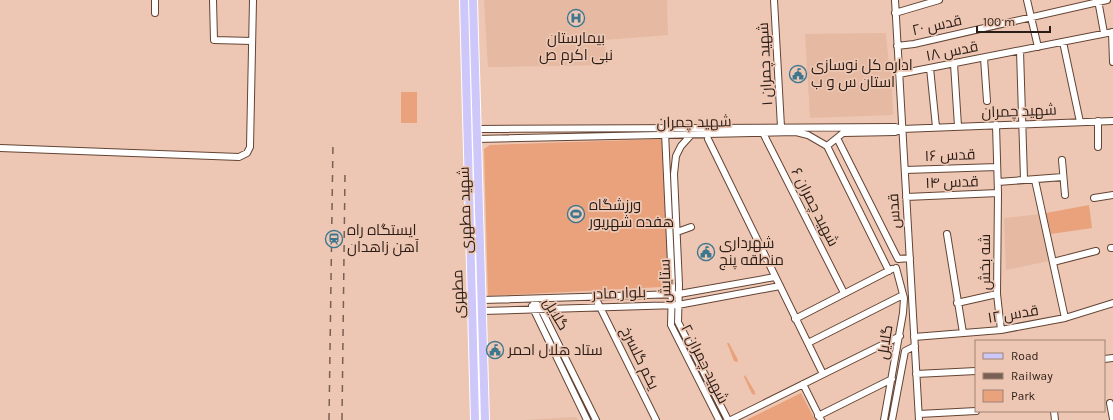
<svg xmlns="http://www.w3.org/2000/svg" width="1113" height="420" font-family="Karla,Cairo,sans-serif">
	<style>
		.built { fill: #e5b9a2 }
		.green { fill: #e9a27c }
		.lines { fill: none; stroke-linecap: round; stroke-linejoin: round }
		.minor-casing { stroke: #644434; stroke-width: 8 }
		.major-casing { stroke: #fff; stroke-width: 10 }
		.minor { stroke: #fff; stroke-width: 6 }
		.major { stroke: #cec7fa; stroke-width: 8 }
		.rail { stroke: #786054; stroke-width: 1.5; stroke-dasharray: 7 7; stroke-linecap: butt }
		.labels { text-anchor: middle; stroke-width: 3.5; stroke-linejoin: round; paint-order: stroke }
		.street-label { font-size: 15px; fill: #2b1d16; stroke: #edc7b3 }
		.poi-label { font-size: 15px; fill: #2b1d16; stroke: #edc7b3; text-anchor: start }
	</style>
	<rect width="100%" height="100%" fill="#edc7b3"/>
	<!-- built -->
	<path class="built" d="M484,0H667L668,35L605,40L606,65L488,67Z
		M886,33L889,66H891L893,114L891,115L810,118L805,34Z
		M1041,214L1049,261L1006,270L1004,218Z
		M576,417L578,420H524Z"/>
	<!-- green -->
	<path class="green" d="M401,92H417V123H401Z
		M662,139L669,280L662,287L488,296L484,149L490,145Z
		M1089,205L1092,228L1051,234L1046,213Z
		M727,343H729L738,360L737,362L734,361Z
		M745,375L755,392V395L752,394L744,377Z
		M801,393L815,420H746Z"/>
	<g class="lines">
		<!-- minor casing -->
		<g class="minor-casing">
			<path id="minor" d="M155,0V13
				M213,0L214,40L252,41
				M774,0L781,127
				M895,0L919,420
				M1027,0L1038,47
				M1098,0L1104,33
				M895,13L939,0
				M1112,32L1113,62
				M1063,42L1080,122
				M897,46L914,44L1107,0
				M1020,51L1024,179
				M984,58L987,101
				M954,64L958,126
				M930,68L936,127
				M899,74L1113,32
				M1098,121V147
				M996,125L998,193L997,294L1001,330
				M476,129L895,127L902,129L1113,121
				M665,132L672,286L671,325L719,420
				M763,133L844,293
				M691,135L681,146L676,156L674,174L679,285L678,322L728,420
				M837,138L898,259L910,258
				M477,139L796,132L808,135L827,146L843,133L895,132L902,129
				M708,139L823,374
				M827,146L889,271
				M0,148L239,157L247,153L250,147L253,0
				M1062,160L1065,195
				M905,170L997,167
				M1035,180L1065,318
				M998,182L1063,177
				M906,197L998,193
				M1094,198L1113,195
				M677,232L691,227
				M947,234L963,333
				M1111,248H1113
				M1053,262L1096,251
				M595,297L656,420
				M532,299L541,309L596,420
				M482,300L679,294L775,277
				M957,303L997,294
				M532,306L587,420
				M482,311L678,305L780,286
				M795,319L892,269
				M914,337L1001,330L1065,318L1113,303
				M808,343L903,295
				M1104,359L1113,358
				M916,374L976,371
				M803,384L821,420
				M1110,403L1113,419
				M1054,411L1055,420
				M919,414L976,411
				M818,416L892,379
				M731,420L900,336
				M884,420L903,313L904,298L896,268
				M892,420L905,351L915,346"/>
		</g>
		<!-- major casing -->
		<g class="major-casing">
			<path id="major" d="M464,0L475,420
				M473,0L485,420"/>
		</g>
		<!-- minor -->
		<use href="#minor" class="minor"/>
		<!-- major -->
		<use href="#major" class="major"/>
		<!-- rail -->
		<path class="rail" d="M329,420L333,142
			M342,420L345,173"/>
	</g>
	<!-- icons -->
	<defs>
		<g id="hospital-ring" transform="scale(0.9)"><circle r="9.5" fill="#edc7b3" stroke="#3c768f" stroke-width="1.5"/><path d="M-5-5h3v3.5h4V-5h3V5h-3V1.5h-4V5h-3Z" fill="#3c768f"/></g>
		<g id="civic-ring" transform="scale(0.9)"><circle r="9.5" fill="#edc7b3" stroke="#3c768f" stroke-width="1.5"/><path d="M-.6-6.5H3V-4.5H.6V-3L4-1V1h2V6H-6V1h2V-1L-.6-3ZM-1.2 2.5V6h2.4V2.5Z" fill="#3c768f"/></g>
		<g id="stadium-ring" transform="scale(0.9)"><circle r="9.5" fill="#edc7b3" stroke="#3c768f" stroke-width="1.5"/><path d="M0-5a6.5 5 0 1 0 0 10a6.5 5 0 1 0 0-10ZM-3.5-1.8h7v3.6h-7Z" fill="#3c768f"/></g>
		<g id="station-ring" transform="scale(0.9)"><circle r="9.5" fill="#edc7b3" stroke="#3c768f" stroke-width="1.5"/><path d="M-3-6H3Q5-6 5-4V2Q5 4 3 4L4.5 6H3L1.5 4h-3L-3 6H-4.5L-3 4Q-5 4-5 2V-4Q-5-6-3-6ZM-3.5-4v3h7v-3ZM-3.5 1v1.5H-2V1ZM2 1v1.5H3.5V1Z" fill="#3c768f"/></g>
	</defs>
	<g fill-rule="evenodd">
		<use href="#hospital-ring" x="576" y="18"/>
		<use href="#civic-ring" x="798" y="74"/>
		<use href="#stadium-ring" x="576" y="214"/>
		<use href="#station-ring" x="334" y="239"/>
		<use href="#civic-ring" x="706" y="252"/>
		<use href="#civic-ring" x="495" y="350"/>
	</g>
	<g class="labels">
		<!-- street labels -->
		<g class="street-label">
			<text transform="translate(937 25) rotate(-12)" y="5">قدس ۲۰</text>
			<text transform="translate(952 51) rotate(-11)" y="5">قدس ۱۸</text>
			<text transform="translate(765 64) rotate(-93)" y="5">شهید چمران ۱</text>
			<text transform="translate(1019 111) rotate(-2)" y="5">شهید چمران</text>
			<text transform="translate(694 122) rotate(-1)" y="5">شهید چمران</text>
			<text transform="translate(950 155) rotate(-2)" y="5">قدس ۱۶</text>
			<text transform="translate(952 182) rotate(-2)" y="5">قدس ۱۴</text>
			<text transform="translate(815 207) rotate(63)" y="5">شهید چمران ۶</text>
			<text transform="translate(465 210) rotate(-92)" y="5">شهید مطهری</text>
			<text transform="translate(894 211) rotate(-93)" y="5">قدس</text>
			<text transform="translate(985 262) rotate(-90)" y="5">شه بخش</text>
			<text transform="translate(665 281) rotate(-91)" y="5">ستایش</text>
			<text transform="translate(619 293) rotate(-2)" y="5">بلوار مادر</text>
			<text transform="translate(458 294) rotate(-92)" y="5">مطهری</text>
			<text transform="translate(556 314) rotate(59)" y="5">گلایل</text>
			<text transform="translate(1013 314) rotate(-9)" y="5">قدس ۱۲</text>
			<text transform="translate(885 342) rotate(-81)" y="5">گلایل</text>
			<text transform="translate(640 358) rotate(64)" y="5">یکم گلسرخ</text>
			<text transform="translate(705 364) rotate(63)" y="5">شهید چمران ۲</text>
		</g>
		<!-- poi labels -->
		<g class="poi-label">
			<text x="576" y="43" text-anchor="middle">بیمارستان<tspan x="576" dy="17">نبی اکرم ص</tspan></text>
			<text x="811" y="70">اداره کل نوسازی<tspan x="811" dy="17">استان س و ب</tspan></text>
			<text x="589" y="210">ورزشگاه<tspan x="589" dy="17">هفده شهریور</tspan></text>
			<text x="347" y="235">ایستگاه راه<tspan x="347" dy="17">آهن زاهدان</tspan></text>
			<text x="719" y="248">شهرداری<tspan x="719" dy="17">منطقه پنج</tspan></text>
			<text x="508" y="355">ستاد هلال احمر</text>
		</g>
	</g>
	<!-- legend -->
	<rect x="975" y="340" width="130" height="72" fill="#edc7b3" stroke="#9f8374"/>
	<rect x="983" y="353" width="20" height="6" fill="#cec7fa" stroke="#9f8374"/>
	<text x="1011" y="360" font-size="12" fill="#2b1d16">Road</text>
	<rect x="983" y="373" width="20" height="6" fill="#786054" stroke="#9f8374"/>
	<text x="1011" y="380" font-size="12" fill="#2b1d16">Railway</text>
	<rect x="983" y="390" width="20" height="12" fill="#e9a27c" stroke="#9f8374"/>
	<text x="1011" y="400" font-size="12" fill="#2b1d16">Park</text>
	<!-- scale -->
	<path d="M977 26v6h73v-6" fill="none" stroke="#2b1d16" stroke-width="2"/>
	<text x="983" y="26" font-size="12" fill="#2b1d16" stroke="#edc7b3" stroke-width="3" paint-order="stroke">100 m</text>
</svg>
